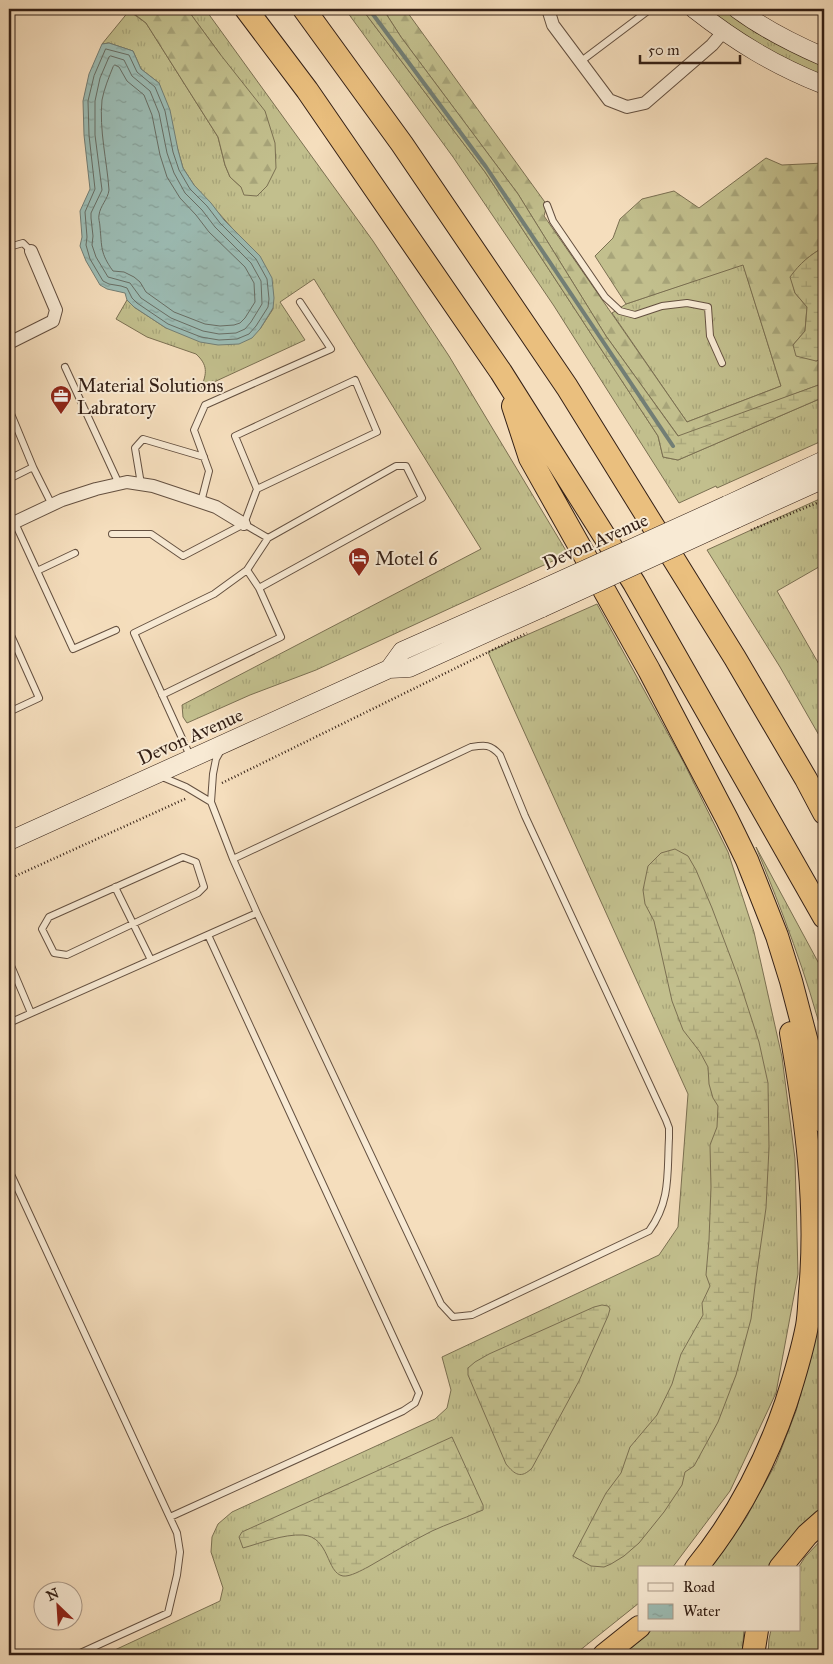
<svg xmlns="http://www.w3.org/2000/svg" width="833" height="1664" font-family="'IM FELL Great Primer',serif">
	<style>
		.grass { fill: url(#grass-tufts); stroke: #7b7052 }
		.forest { fill: url(#forest-firs); stroke: #7b7052 }
		.wetland { fill: url(#wetland-marsh); stroke: #7b7052 }
		.water { fill: url(#water-ripples); stroke: #727e75 }
		.lines { fill: none; stroke-linecap: round; stroke-linejoin: round }
		.shore { stroke: #686e65; stroke-width: 1 }
		.stream { stroke: #727e75; stroke-width: 4 }
		.lane-casing { stroke: #645040; stroke-width: 8 }
		.street-casing { stroke: #645040; stroke-width: 14 }
		.secondary-casing { stroke: #342016; stroke-width: 19 }
		.highway-casing { stroke: #342016; stroke-width: 24 }
		.path { stroke: #342016; stroke-width: 2.5; stroke-dasharray: 1 2.5; stroke-linecap: butt }
		.lane { stroke: #f8ead4; stroke-width: 6 }
		.street { stroke: #f8ead4; stroke-width: 12 }
		.secondary { stroke: #f8ead4; stroke-width: 18 }
		.highway { stroke: #eabf7e; stroke-width: 22 }
		.secondary-bridge-casing { stroke: #342016; stroke-width: 19; stroke-linecap: butt }
		.secondary-bridge { stroke: #f8ead4; stroke-width: 18 }
		.labels { text-anchor: middle; stroke-width: 4; stroke-linejoin: round; paint-order: stroke }
		.poi-label { font-size: 19px; fill: #342016; stroke: #f8ead4; text-anchor: start }
		.street-label { font-size: 19px; fill: #342016; stroke: #f8ead4 }
	</style>
	<defs>
		<pattern id="grass-tufts" width="24" height="20" patternUnits="userSpaceOnUse" patternTransform="scale(1.25)"><rect width="24" height="20" fill="#c2bf8d"/><path d="M3 7l-1-3M5 7V3M7 7l1-3M15 17l-1-3M17 17v-4M19 17l1-3" fill="none" stroke="#a7a479"/></pattern>
		<pattern id="forest-firs" width="22" height="20" patternUnits="userSpaceOnUse" patternTransform="scale(1.25)"><rect width="22" height="20" fill="#c2bf8d"/><path d="M5 1l3.5 6h-7zM16 11l3.5 6h-7z" fill="#a7a479"/></pattern>
		<pattern id="wetland-marsh" width="20" height="14" patternUnits="userSpaceOnUse" patternTransform="scale(1.25)"><rect width="20" height="14" fill="#c2bf8d"/><path d="M1 5h8M5 5V1M11 12h8M15 12V8" fill="none" stroke="#a7a479"/></pattern>
		<pattern id="water-ripples" width="26" height="14" patternUnits="userSpaceOnUse" patternTransform="scale(1.25)"><rect width="26" height="14" fill="#9cbcb4"/><path d="M2 4q2-2 4 0t4 0M15 11q2-2 4 0t4 0" fill="none" stroke="#87a19a"/></pattern>
	</defs>
	<rect width="100%" height="100%" fill="#f5debd"/>
	<filter id="stains"><feTurbulence type="fractalNoise" baseFrequency=".004" numOctaves="4"/><feColorMatrix values="0 0 0 0 .2 0 0 0 0 .09 0 0 0 0 .02 0 0 0 .5 -.17"/></filter>
	<radialGradient id="worn" r=".72"><stop offset=".6" stop-color="#630" stop-opacity="0"/><stop offset="1" stop-color="#630" stop-opacity=".3"/></radialGradient>
	<!-- grass -->
	<path class="grass" d="M187,9H205L373,241L449,356L568,554L316,670L250,695L187,723L183,717L182,705L481,549L314,279L280,302L305,340L201,388C207,373 208,365 196,354L147,337L116,319L127,300L134,307L166,328L260,329L273,309L232,228L194,185L183,168L159,83L141,69L133,51L109,43L102,44L129,11L146,23L218,137L225,165L230,177L241,187L220,54Z
		M345,9H362L485,172L658,436L663,457L678,460L824,397V440L717,488L716,486L679,503L554,306L453,157Z
		M707,9H723L749,28L765,38L824,66V76L805,68L751,41Z
		M743,264L781,386L687,422L612,313L626,304Z
		M824,497V564L777,591L824,673V744L780,667L707,550Z
		M597,604L684,763L728,852L754,932L782,1057L795,1159L798,1274L776,1393L730,1491L672,1568H639V1603L574,1655H104L220,1601L223,1588L211,1552L212,1537L218,1524L232,1512L435,1419L447,1408L451,1390L442,1357L659,1255L678,1227L688,1094L488,652Z
		M756,847L824,973V1042C807,975 782,911 756,847Z
		M824,1252V1509L790,1538L768,1568H711L746,1518L776,1463L796,1411L809,1362L820,1306Z
		M824,1537V1655H768L769,1639L771,1630H799L798,1568L805,1557Z
		M652,1630H744L742,1655H623Z"/>
	<!-- forest -->
	<path class="forest" d="M128,9H187L220,54L265,111L275,143L276,168L267,186L257,196L244,195L241,187L230,177L225,165L218,137L146,23Z
		M383,9H405L547,205L544,216L687,422L781,386L743,265L626,304L595,256L613,238L620,219L642,199L674,191L699,208L766,158L782,165L824,163V247C810,255 800,263 791,277L795,293L807,307L805,331L793,345L816,361L824,358V383L679,437L606,336L518,194L401,37Z"/>
	<!-- wetland -->
	<path class="wetland" d="M362,9H383L401,37L518,194L606,336L678,436L824,383V397L678,460L663,457L658,436L485,172Z
		M824,247V358L816,361L796,356L793,345L805,331L807,307L795,293L790,277C800,263 810,255 824,247Z
		M675,849L688,856L696,870L712,908L738,977L759,1042L768,1083L769,1148L766,1208L756,1278L751,1319L736,1375L718,1422L694,1466L685,1472L682,1485L664,1512L639,1543L624,1556L611,1564L604,1567L591,1566L573,1556L606,1493L621,1473L630,1447L657,1415L672,1384L681,1354L703,1315L702,1303L710,1286L706,1275L709,1240L711,1187L710,1145L717,1127L718,1106L713,1098L709,1084L708,1067L700,1052L683,1030L672,1001L654,921L645,904L643,890L648,866L661,853Z
		M602,1305L608,1306L610,1309L608,1316L579,1381L532,1468C521,1479 515,1475 506,1464L468,1375V1368L475,1362L489,1354L594,1307Z
		M452,1437L483,1505V1510L478,1512C463,1519 447,1524 432,1531C410,1542 389,1555 368,1567C362,1570 350,1577 343,1576C326,1573 330,1537 303,1535C283,1534 261,1543 243,1548L239,1537L242,1532Z"/>
	<!-- water -->
	<path class="water" d="M109,43L133,51L141,69L159,83L170,110L178,150L183,168L194,185L211,203L224,220L260,256L272,278L274,298L273,308L260,329L252,338L239,344L218,345L200,342L166,328L134,307L127,300L125,293L107,289L100,285L86,261L80,246L82,237L80,211L90,189L84,135L83,101L89,74L102,44Z"/>
	<g class="lines">
		<!-- shore -->
		<path class="shore" d="M106,49L129,55L137,72L155,87L165,111L173,152L179,170L190,189L207,206L220,223L256,259L267,279L269,299L268,307L256,326L249,334L237,339L219,340L201,337L168,324L137,303L132,298L127,288L121,286L109,284L103,281L90,259L86,245L87,237L85,212L95,189L89,135L88,101L94,76Z
			M111,56L124,60L132,76L150,91L159,113L167,153L174,173L185,193L202,210L215,227L251,263L261,281L262,304L251,322L245,329L236,333L219,334L203,331L171,318L141,298L130,283L108,277L96,257L92,245L93,236L91,218V213L102,190L95,135V101L100,78L109,57Z
			M115,65L119,67L127,81L144,95L152,115L160,155L167,177L180,198L196,215L209,232L245,267L254,283L255,302L245,318L240,323L234,325L220,326L205,324L174,312L146,292L140,282L134,277L124,272L113,271C100,253 102,247 100,227C100,223 98,218 99,215C100,206 108,199 109,190C107,161 99,130 102,100C104,89 109,77 113,67Z"/>
		<!-- stream -->
		<path class="stream" d="M369,9L486,167L673,446"/>
		<!-- lane casing -->
		<g class="lane-casing">
			<path id="lane" d="M580,62L649,10
				M547,205L553,221L605,297L620,311L635,315L662,306L687,303L708,307L710,336L722,363
				M9,247L23,243L31,251
				M65,367L119,484
				M9,409L33,467
				M9,479L33,467L52,505
				M141,484L135,448L143,439L204,457
				M201,502L209,471L194,430L205,405L331,349L300,302
				M15,523L73,649L116,630
				M112,534H151L183,556L244,524L257,489L235,436L355,380L377,432L257,489
				M247,570L259,588
				M37,571L75,553
				M9,631L39,698L9,712
				M162,695L281,637L259,588L422,498L406,466H396L268,538
				M221,750L216,759L213,774L211,802L233,859L257,913L441,1304L453,1317L472,1315L649,1231C671,1201 667,1173 669,1138V1128L666,1120L525,816L500,755C490,744 485,745 471,747L233,859
				M191,758L134,633L214,594L247,570L268,538L244,524
				M160,776L186,787L211,802
				M183,857L196,862L204,887L198,893L67,955L54,953L42,929L49,917Z
				M115,887L151,960
				M9,961L31,1013
				M9,1023L257,913
				M9,1170L177,1533L180,1552L177,1575L168,1613L76,1655
				M170,1517L403,1411L415,1403L419,1393L208,935"/>
		</g>
		<!-- street casing -->
		<g class="street-casing">
			<path id="street" d="M548,9L553,25L609,100L627,107L645,103L712,45L723,32
				M9,343L53,321L56,310L31,251
				M9,525L62,500L96,489L127,482L153,486L216,507L244,524"/>
		</g>
		<!-- secondary casing -->
		<g class="secondary-casing">
			<path id="secondary" d="M694,9C736,42 774,65 824,85
				M737,9C764,29 794,44 824,57
				M727,505L824,460
				M736,519L824,479
				M389,669L402,651L533,593
				M9,841L389,669L409,668L542,608"/>
		</g>
		<!-- highway casing -->
		<g class="highway-casing">
			<path id="highway" d="M246,9L307,90L501,372L634,583L824,917
				M304,9L402,144L567,387L735,658L806,779L824,813
				M513,406L530,458L649,670L727,819L747,860L777,936L791,981L819,1088L824,1122
				M696,1568C737,1518 765,1464 786,1403C794,1378 802,1352 807,1326C809,1315 809,1304 810,1292C818,1205 806,1119 791,1033
				M780,1568L807,1535L824,1520
				M604,1655L639,1627
				M753,1655L757,1630"/>
		</g>
		<!-- path -->
		<path class="path" d="M751,530L824,500
			M222,783L527,633
			M9,879L187,798"/>
		<!-- lane -->
		<use href="#lane" class="lane"/>
		<!-- street -->
		<use href="#street" class="street"/>
		<!-- secondary -->
		<use href="#secondary" class="secondary"/>
		<!-- highway -->
		<use href="#highway" class="highway"/>
		<!-- secondary-bridge casing -->
		<g class="secondary-bridge-casing">
			<path id="secondary-bridge" d="M533,593L727,505
				M542,608L736,519"/>
		</g>
		<!-- secondary-bridge -->
		<use href="#secondary-bridge" class="secondary-bridge"/>
	</g>
	<!-- icons -->
	<defs>
		<g id="office-pin" transform="scale(1.125)"><path d="M0 17L-7.5 6A9.5 9.5 0 1 1 7.5 6Z" fill="#8f2418" stroke="#f8ead4"/><path d="M-6-3h4V-5.5h4V-3h4V5H-6ZM-1-4.5V-3h2v-1.5ZM-6 0V1H6V0Z" fill="#fff"/></g>
		<g id="hotel-pin" transform="scale(1.125)"><path d="M0 17L-7.5 6A9.5 9.5 0 1 1 7.5 6Z" fill="#8f2418" stroke="#f8ead4"/><path d="M-6-4.5h1.5V1H6V5H4.5V3h-9V5H-6ZM-4 0a1.8 1.8 0 1 1 3.6 0ZM.5 0V-2.5h3Q6-2.5 6 0Z" fill="#fff"/></g>
	</defs>
	<g fill-rule="evenodd">
		<use href="#office-pin" x="61" y="396"/>
		<use href="#hotel-pin" x="359" y="558"/>
	</g>
	<g class="labels">
		<!-- poi labels -->
		<g class="poi-label">
			<text x="77" y="392">Material Solutions<tspan x="77" dy="22">Labratory</tspan></text>
			<text x="375" y="565">Motel 6</text>
		</g>
		<!-- street labels -->
		<g class="street-label">
			<text transform="translate(595 541) rotate(-24)" y="7">Devon Avenue</text>
			<text transform="translate(190 736) rotate(-24)" y="7">Devon Avenue</text>
		</g>
	</g>
	<!-- margin -->
	<rect width="833" height="1664" fill="none" stroke="#f5debd" stroke-width="30"/>
	<rect x="10" y="10" width="813" height="1644" fill="none" stroke="#342016" stroke-width="2.5"/>
	<rect x="15" y="15" width="803" height="1634" fill="none" stroke="#342016"/>
	<!-- legend -->
	<rect x="638" y="1566" width="162" height="65" fill="#f8ead4" stroke="#aa9988"/>
	<rect x="648" y="1583" width="25" height="8" fill="#f8ead4" stroke="#aa9988"/>
	<text x="683" y="1592" font-size="15" fill="#342016">Road</text>
	<rect x="648" y="1604" width="25" height="15" fill="url(#water-ripples)" stroke="#aa9988"/>
	<text x="683" y="1616" font-size="15" fill="#342016">Water</text>
	<!-- north arrow -->
	<g transform="translate(58 1606) rotate(335)"><circle r="24" fill="#f8ead4" stroke="#aa9988"/>
	<path d="M0-4L9 19L0 12L-9 19Z" fill="#8f2418"/>
	<text y="-8" font-size="14" font-weight="bold" text-anchor="middle" fill="#342016">N</text>
	</g>
	<!-- scale -->
	<path d="M640 55v8h100v-8" fill="none" stroke="#342016" stroke-width="2.5"/>
	<text x="648" y="55" font-size="15" fill="#342016" stroke="#f8ead4" stroke-width="4" paint-order="stroke">50 m</text>
	<rect width="100%" height="100%" filter="url(#stains)"/>
	<rect width="100%" height="100%" fill="url(#worn)"/>
</svg>
